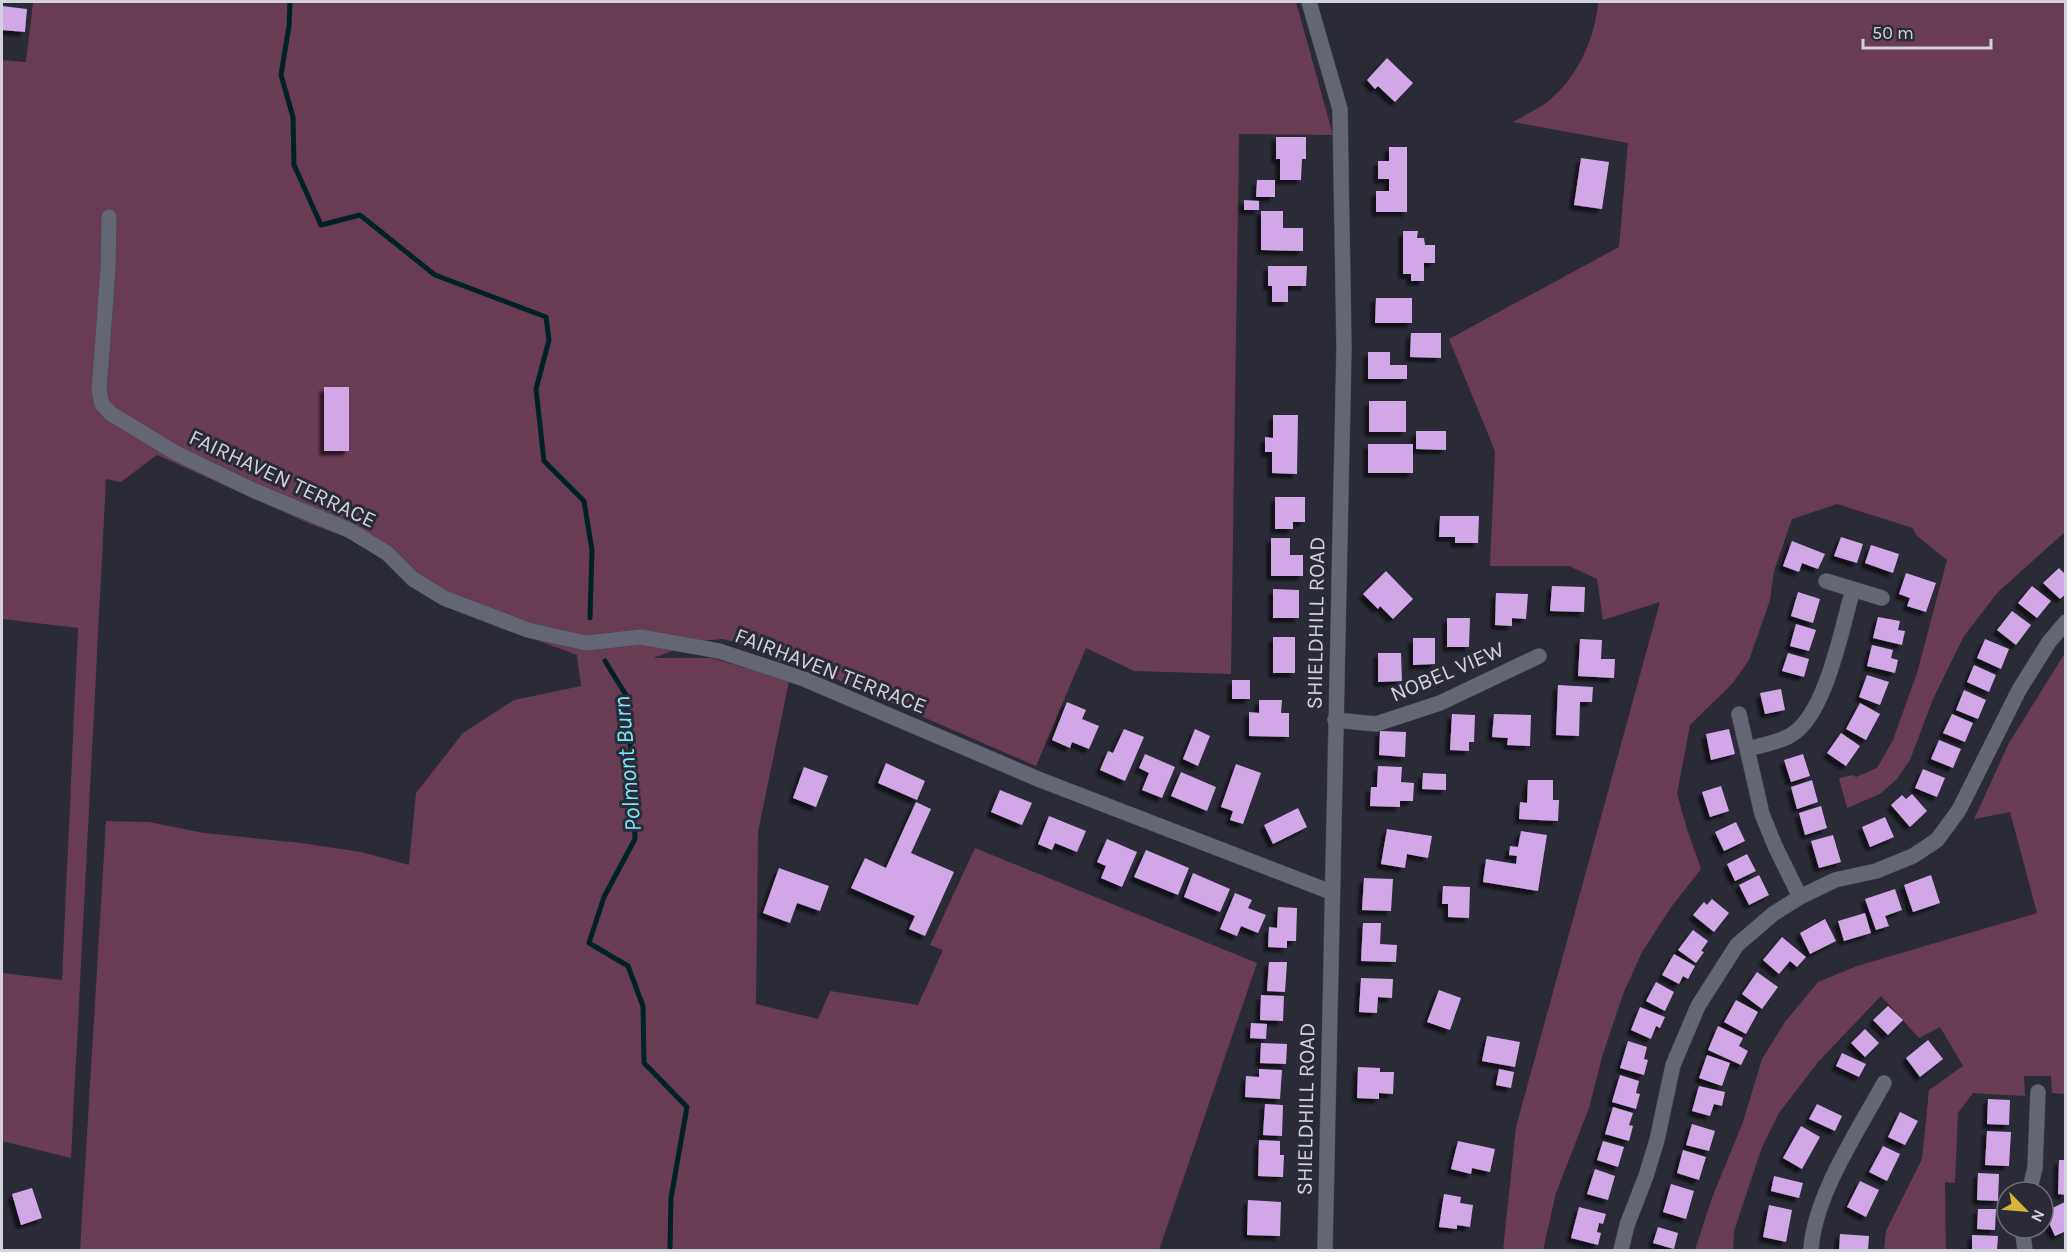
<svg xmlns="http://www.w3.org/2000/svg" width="2067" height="1252" font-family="Karla,sans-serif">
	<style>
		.green { fill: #693c53 }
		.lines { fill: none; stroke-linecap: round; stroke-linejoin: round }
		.stream { stroke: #002227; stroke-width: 5 }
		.building { fill: #d1a7e8; filter: url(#shadow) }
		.street-casing { stroke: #474953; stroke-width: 16 }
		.secondary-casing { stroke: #474953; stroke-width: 16 }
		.street { stroke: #646673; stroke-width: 15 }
		.secondary { stroke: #646673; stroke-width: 15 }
		.labels { text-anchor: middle; stroke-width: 6; stroke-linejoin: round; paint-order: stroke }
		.street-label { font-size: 22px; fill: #d1d2da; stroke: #2a2b37 }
		.water-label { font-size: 24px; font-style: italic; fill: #77e7f9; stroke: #2a2b37 }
	</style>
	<defs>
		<filter id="shadow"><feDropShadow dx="-4.5" dy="4.5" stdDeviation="1.5" flood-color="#0009"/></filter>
	</defs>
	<rect width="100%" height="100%" fill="#2a2b37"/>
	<!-- green -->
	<path class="green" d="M33,2H1296L1333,135L1239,134L1231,674L1134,671L1086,648L1036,766L813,669L778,661L764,651L723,639L699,641L653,658H712L789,681L758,832L756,1004L818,1019L830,991L918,1005L943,950L930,945L975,848L1257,963L1159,1250H80L106,821L149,822L204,833L301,843L361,852L409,865L416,793L463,733L514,700L581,686L577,655L447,607L410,584L383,559L349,538L310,524L157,455L121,482L106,479L71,1158L2,1141V973L62,980L78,628L2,619V60L26,62Z
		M1598,2H2065V532L1998,592L1964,636L1933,699L1910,760L1897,779L1880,794L1847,808L1839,778L1852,775L1856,777L1877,768L1893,740L1917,673L1947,560L1916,535L1913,528L1837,504L1792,519L1774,571L1770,600L1749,660L1732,684L1690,725L1677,794L1687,829L1701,869L1672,906L1642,952L1623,994L1602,1057L1589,1108L1556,1193L1543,1250H1503L1516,1127L1660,602L1603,620L1597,579L1569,566H1490L1495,451L1449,339L1619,247L1628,143L1513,122C1526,114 1543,107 1553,97C1579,74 1596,35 1598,2Z
		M2065,653V1094L2052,1093L2051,1076H2024L2025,1096L1973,1093L1958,1113L1955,1183L1945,1182L1946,1250H1884L1886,1231L1922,1159L1929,1090L1963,1066L1940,1027L1919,1038L1881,996L1818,1062L1779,1113L1762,1147L1734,1231L1733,1250H1695L1712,1198L1743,1122L1762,1059L1785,1022L1818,982L1857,966L2037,913L2010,812L1974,819L2009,743Z"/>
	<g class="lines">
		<!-- stream -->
		<path class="stream" d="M290,2L289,26L281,75L293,117L294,165L321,225L360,215L435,275L546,317L549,340L536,389L544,461L584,501L592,550L590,618
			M605,661L626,695L633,778L635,839L604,897L589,943L628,966L643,1006L644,1063L687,1107L671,1198L670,1250"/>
	</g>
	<!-- building -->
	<path class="building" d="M2,6L27,9L25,32L2,30Z
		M1387,58L1413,83L1395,102L1378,86L1375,89L1367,80Z
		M1276,137H1306V159H1302L1301,180H1280V159H1276Z
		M1389,147H1407V212H1376V191H1389V179H1378V161H1389Z
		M1581,158L1609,162L1602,209L1574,205Z
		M1257,180H1275V197H1256Z
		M1244,200L1259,201V210H1244Z
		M1261,211H1283V228H1303V251L1261,250Z
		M1403,231H1418L1417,238H1424L1425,245H1435V263H1424V281H1411V274H1403Z
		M1268,266H1307L1306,286H1288V302H1272V286H1268Z
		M1376,298H1412V323H1375Z
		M1411,333H1441V358L1410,357Z
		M1368,352H1390V365H1407V379H1368Z
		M324,387H349V451H324Z
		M1369,401H1406V432H1369Z
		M1273,415H1298L1297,474L1272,473V452H1265V437L1273,438Z
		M1416,431H1446V450L1416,449Z
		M1368,444H1413V473H1368Z
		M1275,497H1305V522H1293V529H1275Z
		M1440,516H1479L1478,543H1455V537H1439Z
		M1841,537L1863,544L1857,563L1834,556Z
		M1271,538H1290V555H1303V576H1271Z
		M1792,541L1825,554L1818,569L1802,563L1799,572L1783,566Z
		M1871,545L1899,554L1893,573L1865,563Z
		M2059,568L2066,575V594L2060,599L2043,583Z
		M1386,571L1413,599L1393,619L1380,606L1378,609L1363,594Z
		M1906,573L1936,583L1926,612L1907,606L1910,598L1899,594Z
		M1552,586L1585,587L1584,612L1550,611Z
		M2032,586L2051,601L2037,618L2018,603Z
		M1273,589L1299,590V618H1273Z
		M1798,592L1820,599L1813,623L1791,616Z
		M1496,593L1528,594L1526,619L1512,618V626L1495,625Z
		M2012,611L2031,625L2016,645L1997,630Z
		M1878,617L1900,621L1898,630L1905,631L1902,645L1873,638Z
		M1447,618H1470L1469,647H1447Z
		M1796,624L1816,630L1809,651L1790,646Z
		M1273,637H1295V673H1273Z
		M1413,638H1435V664L1413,665Z
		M1580,639L1602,640L1601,659H1615L1614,678L1578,676Z
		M1985,639L2009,649L2001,669L1977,658Z
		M1872,645L1893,650L1891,658L1898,660L1895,673L1867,666Z
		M1378,653H1401L1402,681L1378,682Z
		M1788,653L1809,659L1804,677L1782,671Z
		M1974,665L1996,675L1989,692L1967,682Z
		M1867,675L1889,682L1880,705L1859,697Z
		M1232,680H1250V699H1232Z
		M1558,685L1593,687L1592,702H1580L1579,736L1556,735Z
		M1781,689L1785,710L1765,714L1760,693Z
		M1964,690L1986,700L1978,719L1956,710Z
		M1259,700H1282L1281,713H1289V737L1249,736V712L1259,713Z
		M1067,702L1086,710L1082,719L1099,726L1089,749L1072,742L1070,748L1052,740Z
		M1860,703L1880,714L1866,740L1846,729Z
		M1452,714L1475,715L1474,742H1469V751L1450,750Z
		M1494,714L1531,715L1530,746L1507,745L1508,738L1492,737Z
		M1952,714L1973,723L1965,742L1943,733Z
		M1124,729L1144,737L1125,781L1100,770L1108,751L1113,753Z
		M1195,729L1210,736L1198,766L1183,759Z
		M1729,729L1735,754L1711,760L1706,734Z
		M1380,731L1406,732L1405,757L1379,755Z
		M1841,733L1860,746L1846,766L1827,753Z
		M1939,740L1961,749L1953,768L1931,759Z
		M1145,754L1175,767L1162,798L1142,790L1149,773L1139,768Z
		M1803,754L1810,776L1791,782L1784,760Z
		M886,763L925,781L917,800L878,783Z
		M1236,764L1261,773L1243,824L1230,820L1233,811L1221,807Z
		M1378,766L1402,767L1401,782L1414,783L1413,801H1400V807L1370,806L1371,787H1377Z
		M804,767L828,776L816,807L793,798Z
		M1923,769L1945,778L1937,797L1915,788Z
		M1181,772L1216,787L1207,811L1171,796Z
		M1423,773L1446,774V790L1422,789Z
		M1528,780H1553V800H1559L1558,821L1519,819L1520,802L1527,803Z
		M1812,780L1818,802L1797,809L1791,787Z
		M1721,786L1729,811L1710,817L1702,792Z
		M1000,790L1032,803L1022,825L991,812Z
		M1912,794L1927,811L1910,827L1891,805L1902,795L1906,799Z
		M916,802L931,809L911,853L954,872L925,936L909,929L915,916L851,888L865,858L886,868Z
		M1821,806L1827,828L1805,835L1799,813Z
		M1298,808L1307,827L1273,844L1264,825Z
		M1049,816L1086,831L1077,852L1055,843L1052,850L1038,844Z
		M1885,817L1894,837L1870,847L1862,827Z
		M1736,822L1745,841L1724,851L1715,832Z
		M1387,829L1432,836L1428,858L1407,854L1405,868L1381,864Z
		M1521,831L1547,835L1538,891L1483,882L1486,859L1516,864L1517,856L1509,855L1510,846L1518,847Z
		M1833,835L1841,862L1819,868L1811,841Z
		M1107,839L1137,852L1122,887L1101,878L1106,866L1097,862Z
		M1146,850L1189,868L1178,895L1134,877Z
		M1747,854L1756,871L1735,881L1727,864Z
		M779,868L829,886L820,911L797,903L790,923L763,913Z
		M1193,873L1230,889L1220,912L1184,897Z
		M1759,875L1769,895L1749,905L1739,885Z
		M1931,875L1940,903L1913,912L1904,885Z
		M1364,878L1393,879L1391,911L1362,910Z
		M1443,886L1470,887L1469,918L1448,917V904H1442Z
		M1895,889L1902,910L1885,916L1889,926L1876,930L1865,899Z
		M1235,893L1252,900L1248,908L1266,915L1258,933L1241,926L1237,936L1220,929Z
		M1712,899L1729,913L1714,932L1693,915L1704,902L1707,905Z
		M1278,907L1297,908L1296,941H1287V948L1268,947L1269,927L1277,928Z
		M1865,913L1871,933L1844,941L1838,921Z
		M1825,919L1836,941L1810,954L1800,933Z
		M1363,923H1381L1380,944L1397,945L1396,962L1361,961Z
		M1693,930L1708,941L1701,951L1704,952L1696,963L1678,950Z
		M1782,937L1806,957L1797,967L1790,961L1779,974L1763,960Z
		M1674,954L1695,966L1688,979L1683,976L1679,984L1662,975Z
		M1269,962H1287L1285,992L1267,991Z
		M1757,972L1778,987L1762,1009L1742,994Z
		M1361,978L1393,979L1392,998L1378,997L1377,1013L1359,1012Z
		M1656,982L1674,992L1665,1011L1646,1001Z
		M1439,990L1461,998L1450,1030L1427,1022Z
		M1261,995L1284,996L1283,1021L1260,1020Z
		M1736,1000L1758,1012L1746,1034L1724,1022Z
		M1888,1006L1903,1020L1888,1035L1873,1020Z
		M1640,1007L1665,1017L1660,1028L1656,1026L1651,1039L1631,1030Z
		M1251,1023L1267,1024L1266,1039L1250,1038Z
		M1718,1026L1743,1038L1739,1046L1748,1051L1741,1065L1708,1050Z
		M1865,1029L1879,1043L1865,1057L1851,1043Z
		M1487,1036L1520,1042L1515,1067L1482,1061Z
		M1928,1040L1943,1059L1920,1077L1906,1058Z
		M1628,1041L1647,1047L1644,1059L1648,1060L1644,1075L1620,1068Z
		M1261,1043L1287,1044L1286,1064L1260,1063Z
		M1842,1053L1866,1064L1859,1077L1836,1066Z
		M1707,1055L1730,1063L1722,1086L1699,1078Z
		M1358,1067L1380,1068V1072H1394L1393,1094L1379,1093V1099L1357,1098Z
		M1259,1069L1282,1070L1280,1099L1245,1097L1246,1076L1259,1077Z
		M1499,1069L1514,1072L1511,1088L1496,1085Z
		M1620,1075L1639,1081L1636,1093L1640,1094L1636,1109L1612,1102Z
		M1699,1086L1725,1092L1722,1106L1714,1104L1710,1116L1692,1111Z
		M1988,1099L2010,1100L2009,1125L1987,1124Z
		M1265,1104L1283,1105L1282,1136L1263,1135Z
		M1817,1104L1842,1116L1835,1131L1809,1119Z
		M1613,1107L1633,1113L1629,1125L1633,1126L1629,1141L1605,1134Z
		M1900,1112L1918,1121L1905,1145L1888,1137Z
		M1692,1124L1715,1131L1709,1151L1686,1145Z
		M1801,1126L1820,1137L1802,1169L1783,1158Z
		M1987,1131L2011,1132L2009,1166L1985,1165Z
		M1259,1140L1280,1141V1155H1284L1283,1177L1258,1176Z
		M1458,1141L1495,1149L1490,1172L1472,1168L1471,1174L1451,1169Z
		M1603,1141L1624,1147L1618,1167L1597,1160Z
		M1883,1146L1900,1154L1887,1181L1869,1172Z
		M1683,1150L1706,1157L1699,1180L1677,1173Z
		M2059,1160H2066V1195L2058,1194Z
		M1595,1169L1615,1176L1608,1200L1587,1194Z
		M1978,1173L1999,1174L1998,1201L1977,1200Z
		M1774,1176L1803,1183L1799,1198L1771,1191Z
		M1860,1181L1879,1190L1866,1217L1847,1207Z
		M1671,1184L1694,1191L1686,1219L1663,1212Z
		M32,1188L42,1218L21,1225L12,1194Z
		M1444,1194L1461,1197L1460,1203L1473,1205L1470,1227L1457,1225V1229L1439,1227Z
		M1248,1200L1281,1202L1280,1236L1247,1235Z
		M2065,1202L2066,1231L2055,1236L2044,1212Z
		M1769,1205L1792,1210L1786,1242L1763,1237Z
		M1579,1207L1606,1214L1603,1224L1599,1223L1597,1232L1601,1233L1598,1245L1571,1238Z
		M1978,1209H1996L1995,1230L1977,1229Z
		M1658,1227L1678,1233L1674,1249L1653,1243Z
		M1840,1234L1869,1236L1868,1250H1839Z
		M1972,1235L1998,1236L1997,1250H1972Z"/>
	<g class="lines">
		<!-- street casing -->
		<g class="street-casing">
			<path id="street" d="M109,217L108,269L99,391L102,404L110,413L174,452L255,491L349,530L387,553L413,579L444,598L528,630L586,643L641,637L719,651L804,679L1038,779L1331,892
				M1826,581L1882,598
				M1739,714L1762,814L1775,846L1800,897
				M1335,720L1376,724L1440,703L1539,656
				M1747,749C1761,745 1778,743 1791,735C1826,715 1842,627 1853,589
				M2029,1192L2035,1168L2038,1092
				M2022,1228L2025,1250
				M1621,1250L1627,1225L1646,1176L1657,1140L1673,1065L1698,1006L1737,945L1773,914L1800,897L1835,880L1876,871L1913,856L1937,840L1959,810L2019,690L2049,642L2066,622
				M1811,1250C1814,1196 1858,1131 1884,1083"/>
		</g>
		<!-- secondary casing -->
		<g class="secondary-casing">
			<path id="secondary" d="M1309,2L1340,109L1344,348L1325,1250"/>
		</g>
		<!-- street -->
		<use href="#street" class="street"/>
		<!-- secondary -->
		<use href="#secondary" class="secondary"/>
	</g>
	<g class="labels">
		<!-- street labels -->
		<g class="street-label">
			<text transform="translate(283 478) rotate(25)" y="8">FAIRHAVEN TERRACE</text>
			<text transform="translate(1315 623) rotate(-89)" y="8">SHIELDHILL ROAD</text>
			<text transform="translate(831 670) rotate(21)" y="8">FAIRHAVEN TERRACE</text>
			<text transform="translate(1447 671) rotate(-23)" y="8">NOBEL VIEW</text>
			<text transform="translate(1305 1109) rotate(-89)" y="8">SHIELDHILL ROAD</text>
		</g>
		<!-- water labels -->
		<g class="water-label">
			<text transform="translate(627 764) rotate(-95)" y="8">Polmont Burn</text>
		</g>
	</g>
	<!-- border -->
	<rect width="2067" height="1252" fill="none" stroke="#d1d2da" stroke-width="6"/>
	<!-- north arrow -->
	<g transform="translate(2025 1210) rotate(115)"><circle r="28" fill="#2a2b37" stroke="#6d6e78" stroke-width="1.5"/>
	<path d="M0-4.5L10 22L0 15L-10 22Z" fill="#d8b434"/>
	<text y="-9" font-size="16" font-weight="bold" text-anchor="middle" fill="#d1d2da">N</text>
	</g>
	<!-- scale -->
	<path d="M1863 39v9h128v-9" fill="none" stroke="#d1d2da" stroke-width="3"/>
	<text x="1872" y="39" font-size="18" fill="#d1d2da" stroke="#2a2b37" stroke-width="4.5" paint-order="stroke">50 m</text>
</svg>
